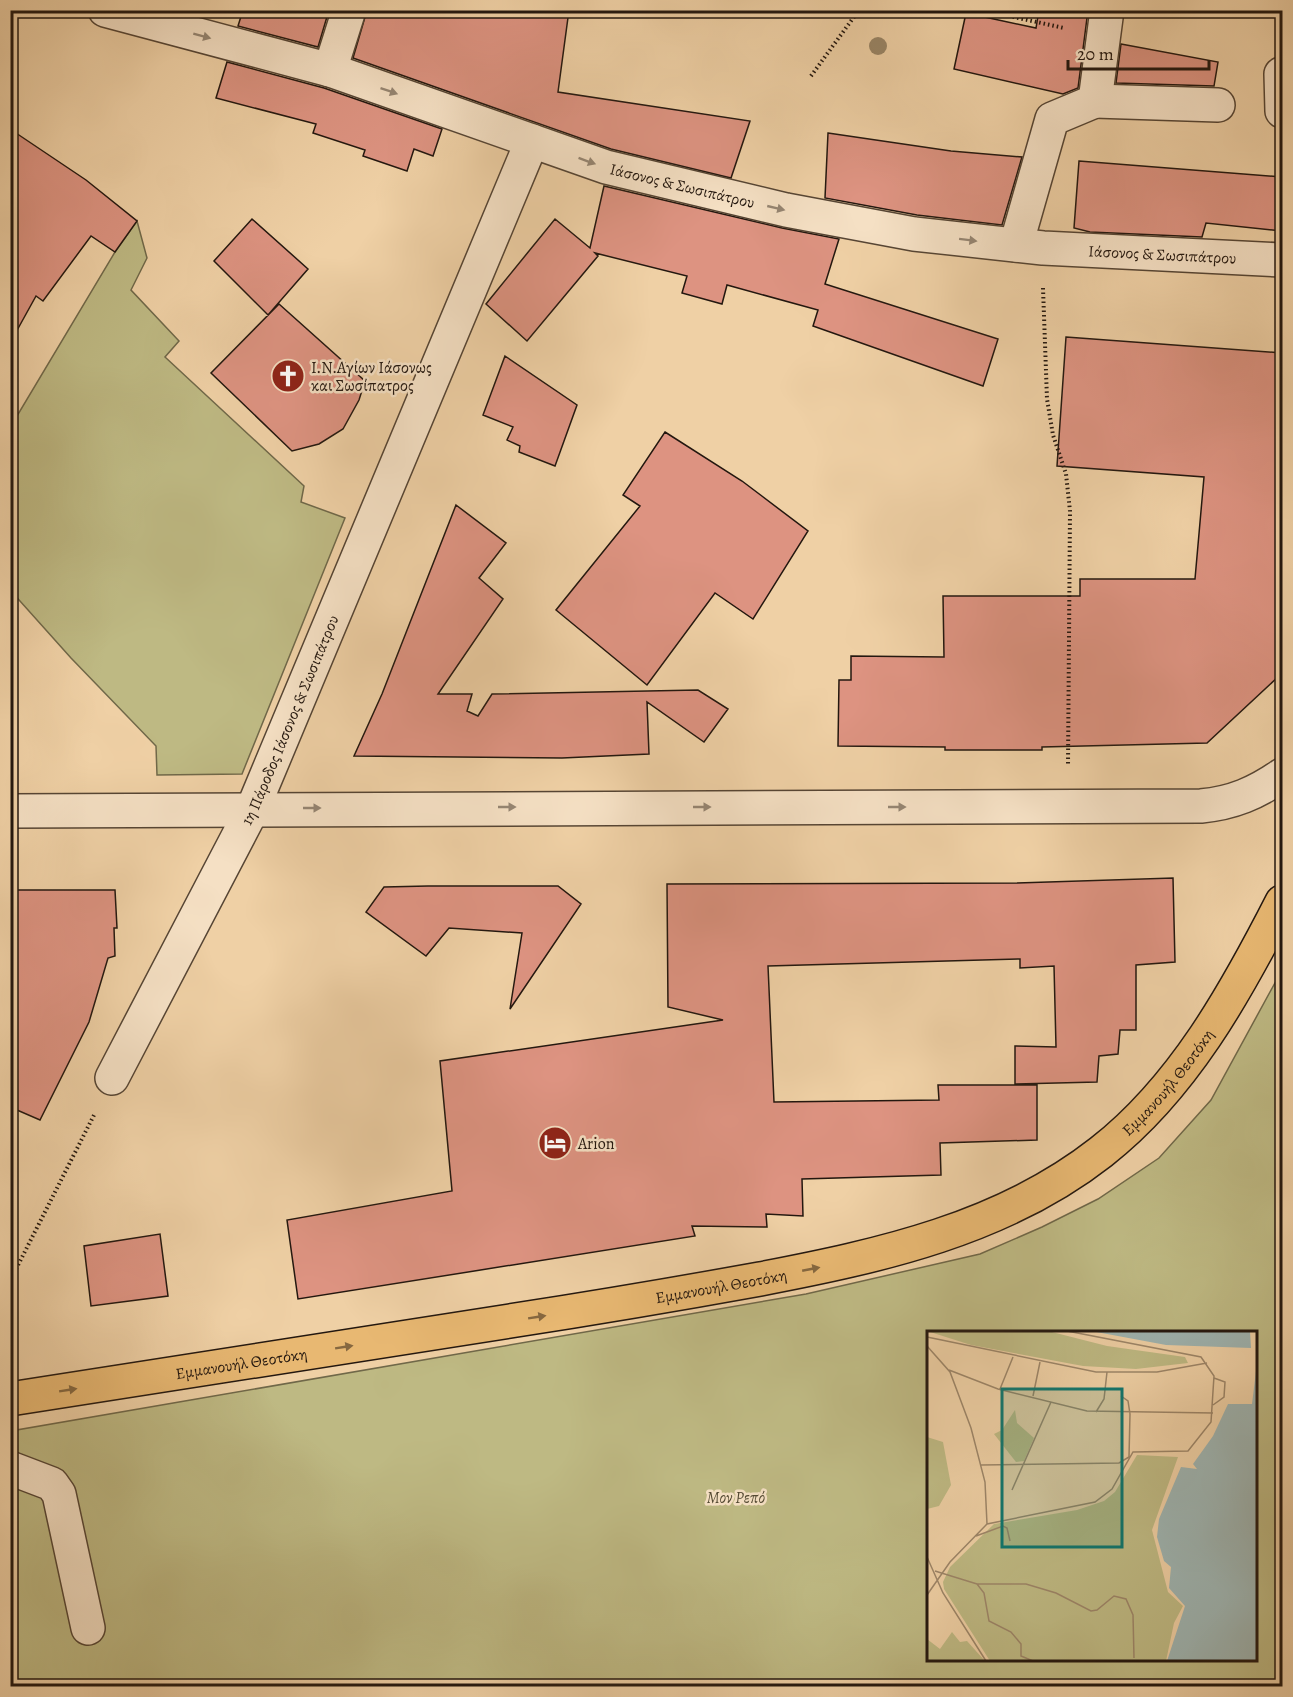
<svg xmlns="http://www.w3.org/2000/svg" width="1293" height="1697" font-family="Alegreya,serif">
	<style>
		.green { fill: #beb983; stroke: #706849; stroke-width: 1.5; fill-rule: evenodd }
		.building { fill: #dd9381; stroke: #23170f; stroke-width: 1.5 }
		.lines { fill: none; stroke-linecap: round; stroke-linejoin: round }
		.minor-casing { stroke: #564534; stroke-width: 36 }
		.major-casing { stroke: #23170f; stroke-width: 36 }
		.path { stroke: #23170f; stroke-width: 4; stroke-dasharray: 1.5 3; stroke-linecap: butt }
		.minor { stroke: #f5e0c4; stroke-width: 33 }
		.major { stroke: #e8b872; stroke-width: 33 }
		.tree { fill: #998566 }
		.oneway { fill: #968673 }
		.oneway2 { fill: #866840 }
		.labels { text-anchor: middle; stroke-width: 5; stroke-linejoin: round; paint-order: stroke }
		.street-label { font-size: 16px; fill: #23170f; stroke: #f5e0c4 }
		.poi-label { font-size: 16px; fill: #23170f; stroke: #f5e0c4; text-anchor: start }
		.park-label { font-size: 16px; font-style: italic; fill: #524832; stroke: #f5e0c4 }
		.inset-road { fill: none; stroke: #9d8669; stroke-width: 1.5 }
		.view { fill: #0f766e; fill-opacity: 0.15; stroke: #0f766e; stroke-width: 3 }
		.inset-edge { fill: none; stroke: #23170f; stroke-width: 3 }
	</style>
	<rect width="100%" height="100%" fill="#efd0a5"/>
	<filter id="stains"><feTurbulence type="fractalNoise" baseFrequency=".00333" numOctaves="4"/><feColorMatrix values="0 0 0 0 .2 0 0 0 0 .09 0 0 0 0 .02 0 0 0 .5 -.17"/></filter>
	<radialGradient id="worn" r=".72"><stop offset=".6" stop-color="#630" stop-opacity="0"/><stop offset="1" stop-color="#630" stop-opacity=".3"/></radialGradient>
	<!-- green -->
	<path class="green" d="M137,221L147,258L131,290L179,341L165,357L304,486L301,502L345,518L242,774L157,775L156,746L71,658L11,591V426L115,252Z
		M1282,970V1686H11V1431L806,1294L980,1254L1042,1227L1098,1199L1159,1158L1211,1100ZM928,1332H1256V1660H928Z"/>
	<!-- building -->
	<path class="building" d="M243,10H329L318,47L238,26Z
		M367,10H569L558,92L750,121L731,178L611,149L353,58Z
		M1039,10H1088L1078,88L1063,94L954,69L966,13L1036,28Z
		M1121,44L1218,62L1214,86L1116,83Z
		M227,62L324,88L442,129L433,156L414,149L407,171L363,156L365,150L313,133L316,124L216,98Z
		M10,129L86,180L137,221L115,252L91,236L43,301L36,296L10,343Z
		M828,133L951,151L1022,157L1002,225L917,215L825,198Z
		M1079,161L1282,177V231L1206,223L1202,237L1090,232L1074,228Z
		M604,186L782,228L839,239L825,284L998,339L983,386L813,326L818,310L727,285L722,304L682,293L687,276L595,253L598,256L527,341L486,304L555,219L590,248Z
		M252,219L308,269L268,315L214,261Z
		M279,304L365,381L359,400L343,429L319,444L292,451L211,373Z
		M1066,337L1282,353V640L1279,676L1207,743L1042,747V750H945V747L838,746L839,680H851V656L944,657L943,596H1080V579H1195L1204,477L1057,466Z
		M505,356L577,405L555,466L519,452L520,446L507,440L513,427L483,415Z
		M665,432L742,481L808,531L753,619L715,593L647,685L556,610L640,506L623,495Z
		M456,505L506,543L479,578L503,599L438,694H472L467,711L478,716L492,694L698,690L728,709L704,742L647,702L649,754L562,758L354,756L382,694Z
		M1173,878L1175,962L1136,965V1030H1120L1118,1054L1099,1056L1097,1082L1015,1084V1046L1056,1047L1054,966L1020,968V959L768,966L774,1102L939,1100L938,1085H1037V1140L940,1143L941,1175L802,1179L803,1216L766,1214L767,1227L692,1226L695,1236L298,1299L287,1220L452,1191L440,1061L723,1020L668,1007L667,884L1017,883Z
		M428,886H558L581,904L510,1009L522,933L449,928L426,956L366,912L384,887Z
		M10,890H115L117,928H114L115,956L108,958L89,1022L40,1120L10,1107Z
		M160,1234L168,1296L91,1306L84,1246Z"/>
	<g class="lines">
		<!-- minor casing -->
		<g class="minor-casing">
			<g id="minor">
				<path id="s1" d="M105,10L330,70L606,167L786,210L914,234L1043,248L1282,260"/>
				<path d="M330,70L349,10"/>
				<path d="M1281,74L1282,111"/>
				<path d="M1095,101L1218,105"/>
				<path d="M1016,245L1052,119L1095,101L1107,10"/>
				<path d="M10,811L1201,806C1233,803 1256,793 1282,775"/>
				<path id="s2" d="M112,1078L253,808L532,141"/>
				<path d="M10,1468L52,1484L59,1494L88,1628"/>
			</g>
		</g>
		<!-- major casing -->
		<g class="major-casing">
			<g id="major">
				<path id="s3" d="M10,1399C177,1373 344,1347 510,1321C594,1308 677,1294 760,1279C880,1256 1003,1229 1101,1152C1183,1088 1236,992 1282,902"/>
			</g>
		</g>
		<!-- path -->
		<path class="path" d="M982,10L1064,28
			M811,76L859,10
			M1043,288L1047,399L1053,435L1066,474L1070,511L1068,766
			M10,1281L94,1115"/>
		<!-- minor -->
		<use href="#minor" class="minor"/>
		<!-- major -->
		<use href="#major" class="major"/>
	</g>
	<!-- trees -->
	<circle class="tree" cx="878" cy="46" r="9"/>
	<!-- one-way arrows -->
	<defs><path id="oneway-solid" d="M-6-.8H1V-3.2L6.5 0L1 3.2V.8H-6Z" transform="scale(1.5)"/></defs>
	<g class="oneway">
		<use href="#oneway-solid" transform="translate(202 36) rotate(15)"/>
		<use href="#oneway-solid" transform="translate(389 91) rotate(19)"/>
		<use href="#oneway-solid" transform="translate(587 161) rotate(20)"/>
		<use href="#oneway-solid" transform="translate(776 208) rotate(13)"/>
		<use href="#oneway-solid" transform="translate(968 240) rotate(7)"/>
		<use href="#oneway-solid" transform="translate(507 807)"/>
		<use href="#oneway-solid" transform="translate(702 807)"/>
		<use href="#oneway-solid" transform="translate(897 807)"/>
		<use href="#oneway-solid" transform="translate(312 808)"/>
	</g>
	<g class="oneway2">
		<use href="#oneway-solid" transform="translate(811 1269) rotate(-11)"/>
		<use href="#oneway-solid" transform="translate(537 1317) rotate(-9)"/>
		<use href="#oneway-solid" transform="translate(344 1347) rotate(-9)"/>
		<use href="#oneway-solid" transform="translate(68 1390) rotate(-9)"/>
	</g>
	<!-- icons -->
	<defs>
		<g id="church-disc" transform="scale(1.725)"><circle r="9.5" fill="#8f2418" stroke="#f5e0c4"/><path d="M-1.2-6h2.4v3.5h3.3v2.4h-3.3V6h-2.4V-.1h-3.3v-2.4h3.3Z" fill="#fff"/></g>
		<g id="hotel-disc" transform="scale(1.725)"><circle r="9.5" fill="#8f2418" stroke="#f5e0c4"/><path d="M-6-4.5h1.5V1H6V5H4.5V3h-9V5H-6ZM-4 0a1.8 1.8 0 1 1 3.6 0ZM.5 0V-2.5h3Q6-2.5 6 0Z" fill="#fff"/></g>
	</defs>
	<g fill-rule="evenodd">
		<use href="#church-disc" x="288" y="376"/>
		<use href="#hotel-disc" x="555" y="1143"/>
	</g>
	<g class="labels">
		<!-- street labels -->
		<g class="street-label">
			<text dy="6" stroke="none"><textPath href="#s1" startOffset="604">Ιάσονος &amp; Σωσιπάτρου</textPath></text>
			<text dy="6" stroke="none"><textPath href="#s1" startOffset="1090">Ιάσονος &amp; Σωσιπάτρου</textPath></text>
			<text dy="6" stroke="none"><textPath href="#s2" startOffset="400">1η Πάροδος Ιάσονος &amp; Σωσιπάτρου</textPath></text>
			<text dy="6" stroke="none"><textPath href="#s3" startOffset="1224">Εμμανουήλ Θεοτόκη</textPath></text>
			<text dy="6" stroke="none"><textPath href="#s3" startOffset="720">Εμμανουήλ Θεοτόκη</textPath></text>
			<text dy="6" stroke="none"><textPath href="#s3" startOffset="234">Εμμανουήλ Θεοτόκη</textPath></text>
		</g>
		<!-- poi labels -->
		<g class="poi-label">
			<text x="311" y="373">Ι.Ν.Αγίων Ιάσονως<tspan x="311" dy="18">και Σωσίπατρος</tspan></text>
			<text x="578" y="1149">Arion</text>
		</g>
		<!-- park labels -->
		<g class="park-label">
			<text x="736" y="1503">Μον Ρεπό</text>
		</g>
	</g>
	<!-- overview -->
	<g transform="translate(927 1331)">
		<rect width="330" height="330" fill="#efd0a5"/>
		<path d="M0,0H121L180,15L258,26L261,32L209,38L156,35L44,14ZM88,79L90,92L107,107L97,130L89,131L67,103L75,99ZM0,106L16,111L24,154L12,175L0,178ZM210,124L251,126L225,199L241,261L256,275L247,292L239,330H63L17,258L16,251L23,236L67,193L150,179L177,170L188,161ZM25,301L33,311L40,310L58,330H0V308L13,318Z" fill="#beb983"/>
		<path d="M164,0H323L324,17L239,14ZM330,32V330H240L258,275L242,257L244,236L237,230L230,206L232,188L254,136L270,138L266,133L286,105L301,73H325Z" fill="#9eb4b1"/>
		<path class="inset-road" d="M0,6L169,41H230L280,32M0,15L23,41L44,97L58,151L60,193M22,39L71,58L160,80L286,82M73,58L86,26M106,65L113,31M286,74L297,66L298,51L287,47M169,81L177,68L180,41M54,134L192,132L202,126L203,83L201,70L194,65M85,159L124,71M49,205L76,195L80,197L83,210M0,226L16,262L59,330M8,240L50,253H99L129,262L164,280L170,279L187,265L199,268L206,284L207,327M50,253L57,262L62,290L84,301L94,313V325L106,330M0,264L23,231L60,193L168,171L185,158L206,121L261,120L284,91L287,45L274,26L140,0M144,330H171"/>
		<path class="view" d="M75,58H195V216H75Z"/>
		<rect width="330" height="330" class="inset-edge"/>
	</g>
	<!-- margin -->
	<rect width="1293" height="1697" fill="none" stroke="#efd0a5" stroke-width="36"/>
	<rect x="12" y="12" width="1269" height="1673" fill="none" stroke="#23170f" stroke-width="3"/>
	<rect x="18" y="18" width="1257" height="1661" fill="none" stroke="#23170f" stroke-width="1.5"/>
	<!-- scale -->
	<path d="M1068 60v9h141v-9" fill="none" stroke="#23170f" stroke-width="3"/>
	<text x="1077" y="60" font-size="18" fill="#23170f" stroke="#f5e0c4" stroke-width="4.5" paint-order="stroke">20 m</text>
	<rect width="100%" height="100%" filter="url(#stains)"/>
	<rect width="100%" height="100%" fill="url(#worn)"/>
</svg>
